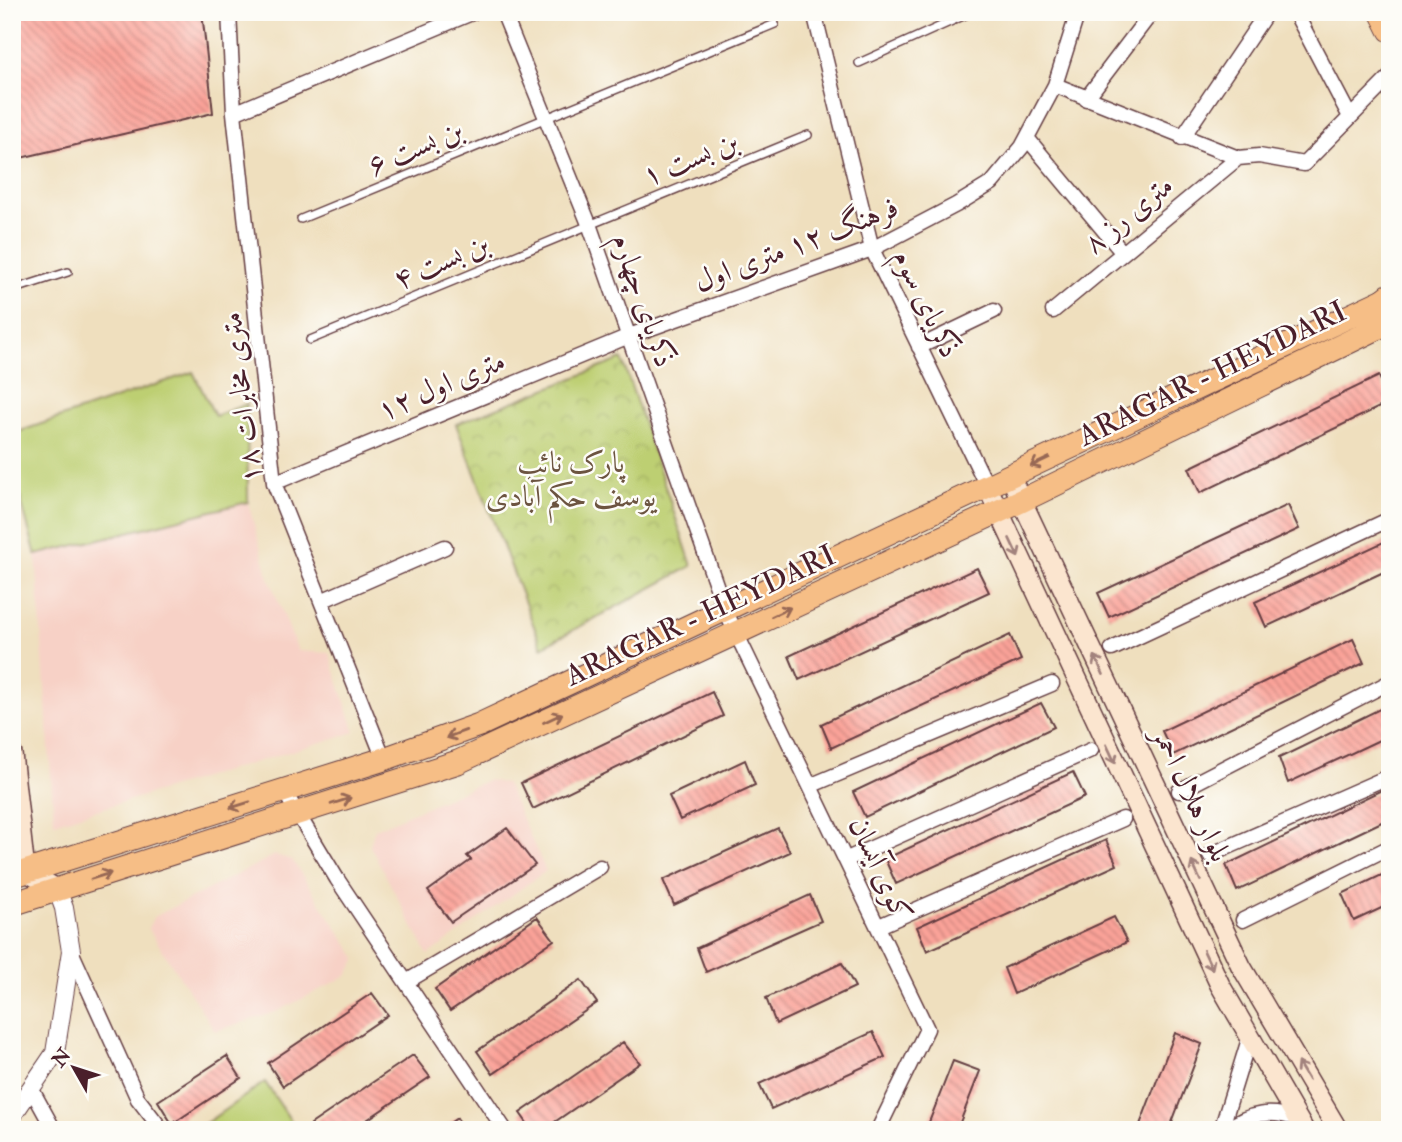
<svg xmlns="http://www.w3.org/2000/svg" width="1402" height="1142" font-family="'IM FELL Double Pica',Amiri,serif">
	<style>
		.built { fill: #f7d1c6 }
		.green { fill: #bdcf72; stroke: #84774e; stroke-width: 2 }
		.park { fill: url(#park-crowns); stroke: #84774e; stroke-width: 2 }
		.building { fill: url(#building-back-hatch) }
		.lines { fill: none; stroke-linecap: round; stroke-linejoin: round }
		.service-casing { stroke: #633c41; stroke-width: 10 }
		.minor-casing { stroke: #633c41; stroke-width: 17 }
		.tertiary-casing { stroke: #633c41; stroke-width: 20 }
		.secondary-casing { stroke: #633c41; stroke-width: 22 }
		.primary-casing { stroke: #633c41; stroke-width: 25 }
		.trunk-casing { stroke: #633c41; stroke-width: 25 }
		.service { stroke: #fff; stroke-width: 7 }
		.minor { stroke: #fff; stroke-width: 14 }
		.tertiary { stroke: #fff; stroke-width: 18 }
		.secondary { stroke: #fbe5cf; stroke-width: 19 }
		.primary { stroke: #f6be86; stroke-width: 23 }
		.trunk { stroke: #f6be86; stroke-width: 23 }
		.oneway { stroke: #976754 }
		.oneway2 { stroke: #a2827d }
		.labels { text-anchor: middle; stroke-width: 5; stroke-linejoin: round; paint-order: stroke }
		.street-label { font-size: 30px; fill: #4a1f2b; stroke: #fdfcf7 }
		.park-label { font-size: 30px; fill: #6c5440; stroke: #fdfcf7 }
	</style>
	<defs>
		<pattern id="park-crowns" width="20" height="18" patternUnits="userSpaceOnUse" patternTransform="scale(1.75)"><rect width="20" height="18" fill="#bdcf72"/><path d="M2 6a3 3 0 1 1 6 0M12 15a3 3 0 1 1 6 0" fill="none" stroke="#a4b163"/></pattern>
		<pattern id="building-back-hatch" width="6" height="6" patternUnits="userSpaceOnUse" patternTransform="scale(1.75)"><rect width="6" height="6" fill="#fba399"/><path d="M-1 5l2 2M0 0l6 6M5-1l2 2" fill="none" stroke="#cd847d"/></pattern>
	</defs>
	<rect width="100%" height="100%" fill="#fdfcf7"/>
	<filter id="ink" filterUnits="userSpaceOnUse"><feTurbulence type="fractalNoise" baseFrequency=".0143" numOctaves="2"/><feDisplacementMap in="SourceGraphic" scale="14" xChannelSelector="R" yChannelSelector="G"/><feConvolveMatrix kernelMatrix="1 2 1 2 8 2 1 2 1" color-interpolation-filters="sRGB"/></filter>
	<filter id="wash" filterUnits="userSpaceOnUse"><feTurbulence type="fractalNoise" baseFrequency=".00686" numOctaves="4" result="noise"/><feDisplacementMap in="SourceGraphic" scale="28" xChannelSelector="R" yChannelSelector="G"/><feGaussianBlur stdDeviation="1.57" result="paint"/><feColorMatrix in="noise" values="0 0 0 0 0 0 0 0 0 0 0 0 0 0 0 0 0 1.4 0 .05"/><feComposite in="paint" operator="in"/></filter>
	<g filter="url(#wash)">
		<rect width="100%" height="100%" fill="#efdfbe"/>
		<!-- built -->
		<path class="built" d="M248,502L268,575L298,651L329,653L355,732L54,823L36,555Z
			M488,780L506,784L546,871L428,955L370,846L375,829Z
			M275,855L292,860L357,958L347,976L276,1012L215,1031L148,928L154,917Z"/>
		<!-- green -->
		<path class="green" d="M193,372L215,416L247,404L248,502L36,555L12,469V434Z
			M265,1082L297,1130H196Z"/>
		<!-- park -->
		<path class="park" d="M622,359L692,566L542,647L456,424Z"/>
		<g id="blocks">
			<!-- building -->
			<path class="building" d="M12,12H202L213,113L12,160Z
				M1379,376L1390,402L1200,493L1189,468Z
				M1288,505L1299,529L1109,617L1098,593Z
				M1390,539V569L1266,627L1255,602Z
				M977,568L989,592L799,680L789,656Z
				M1010,635L1021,660L831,748L821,724Z
				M1353,639L1364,663L1173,755L1162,731Z
				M712,692L723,716L533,809L521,783Z
				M1041,703L1054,727L865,817L853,792Z
				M1390,704V735L1288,783L1279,758Z
				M745,760L755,785L680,820L669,796Z
				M1073,772L1085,797L896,884L885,859Z
				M1390,786V818L1237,891L1226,865Z
				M507,828L535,865L451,922L428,891L471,860L467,856Z
				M778,828L790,852L674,905L663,880Z
				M1106,840L1117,865L927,951L917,927Z
				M1390,871V904L1354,921L1342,894Z
				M810,895L821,921L706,972L697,948Z
				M537,917L554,940L450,1011L435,989Z
				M1114,917L1127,942L1014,994L1004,968Z
				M842,963L855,987L776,1024L766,998Z
				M581,980L597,1003L493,1074L477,1051Z
				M372,993L388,1015L283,1086L268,1063Z
				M873,1032L885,1057L771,1109L759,1084Z
				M1175,1033L1202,1044L1169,1130H1138Z
				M623,1042L640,1063L543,1130H532L520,1113Z
				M413,1055L430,1077L352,1130H314L311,1124Z
				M227,1056L241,1078L172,1124L158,1101Z
				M953,1061L980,1071L957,1130H926Z
				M457,1118L465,1130H440Z"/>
		</g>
	</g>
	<g filter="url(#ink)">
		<use href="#blocks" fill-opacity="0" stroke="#633c41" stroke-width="2"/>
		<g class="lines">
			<!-- service casing -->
			<g class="service-casing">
				<path id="service" d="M859,63L972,12
					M301,219L775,24
					M12,290L68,272
					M310,340L808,135"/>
			</g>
			<!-- minor casing -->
			<g class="minor-casing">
				<path id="minor" d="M229,12L234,113L274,483L384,759
					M503,12L589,224L725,610L927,1029L878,1130
					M814,12L872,249L987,486
					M1295,12L1349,115
					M1055,85L1238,158L1259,156L1304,164L1390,77
					M1086,99L1152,12
					M234,113L474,12
					M1027,138L1122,252
					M1182,138L1267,12
					M1053,311L1238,158
					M919,347L994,311
					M274,483L629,336L872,249L956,205L992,183L1022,147L1055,85L1078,12
					M321,601L445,547
					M1112,649L1390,519
					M812,785L1052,684
					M284,791L337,879L505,1130
					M1179,791L1390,682
					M1210,855L1390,776
					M847,859L1091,750
					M1243,920L1390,847
					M879,926L1123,819
					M71,951L138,1099L162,1130
					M406,982L600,867
					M32,1090L54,1130
					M1221,1130L1250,1036
					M1226,1130C1250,1112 1271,1110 1298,1119"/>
			</g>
			<!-- tertiary casing -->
			<g class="tertiary-casing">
				<path id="tertiary" d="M12,1116L55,1053L71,951L64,908L57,889"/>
			</g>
			<!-- secondary casing -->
			<g class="secondary-casing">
				<path id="secondary" d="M1010,476L1241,966L1338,1130
					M987,486L1220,985L1304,1130
					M12,754L25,871L57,889"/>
			</g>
			<!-- primary casing -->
			<g class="primary-casing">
				<path id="primary" d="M12,876L384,759L479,725L1390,297
					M12,904L458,762L1021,501L1390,322"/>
			</g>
			<!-- trunk casing -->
			<g class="trunk-casing">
				<path id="trunk" d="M1381,12L1390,30
					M1385,299L1390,295"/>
			</g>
			<!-- service -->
			<use href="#service" class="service"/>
			<!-- minor -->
			<use href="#minor" class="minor"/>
			<!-- tertiary -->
			<use href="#tertiary" class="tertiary"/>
			<!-- secondary -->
			<use href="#secondary" class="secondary"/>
			<!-- primary -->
			<use href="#primary" class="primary"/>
			<!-- trunk -->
			<use href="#trunk" class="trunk"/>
		</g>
		<!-- one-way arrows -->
		<defs><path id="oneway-shaft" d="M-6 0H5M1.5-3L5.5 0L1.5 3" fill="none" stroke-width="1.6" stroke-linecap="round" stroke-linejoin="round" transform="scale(1.75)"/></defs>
		<g class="oneway">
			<use href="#oneway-shaft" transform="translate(1040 462) rotate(155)"/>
			<use href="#oneway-shaft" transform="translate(781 612) rotate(-25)"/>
			<use href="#oneway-shaft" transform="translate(553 718) rotate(-25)"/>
			<use href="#oneway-shaft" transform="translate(456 734) rotate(160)"/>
			<use href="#oneway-shaft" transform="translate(341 801) rotate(-18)"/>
			<use href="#oneway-shaft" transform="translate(240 805) rotate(163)"/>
			<use href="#oneway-shaft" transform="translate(101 876) rotate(-17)"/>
		</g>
		<g class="oneway2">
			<use href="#oneway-shaft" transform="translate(1014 548) rotate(65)"/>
			<use href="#oneway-shaft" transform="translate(1099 665) rotate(-115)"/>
			<use href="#oneway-shaft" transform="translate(1111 754) rotate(65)"/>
			<use href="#oneway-shaft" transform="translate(1196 871) rotate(-115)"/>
			<use href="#oneway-shaft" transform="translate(1208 960) rotate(65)"/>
			<use href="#oneway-shaft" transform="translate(1303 1071) rotate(-121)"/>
		</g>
	</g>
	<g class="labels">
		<!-- street labels -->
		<g class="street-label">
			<text transform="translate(415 147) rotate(-23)" y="10">بن بست ۶</text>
			<text transform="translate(690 158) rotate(-22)" y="10">بن بست ۱</text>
			<text transform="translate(1128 214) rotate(-39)" y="10">۸ متری رز</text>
			<text transform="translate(796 244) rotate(-21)" y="10">فرهنگ ۱۲ متری اول</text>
			<text transform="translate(441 261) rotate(-23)" y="10">بن بست ۴</text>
			<text transform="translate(644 300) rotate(71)" y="10">ذکریای چهارم</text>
			<text transform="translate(927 303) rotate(64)" y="10">ذکریای سوم</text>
			<text transform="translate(1212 373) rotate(-26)" y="10">ARAGAR - HEYDARI</text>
			<text transform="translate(441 385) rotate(-23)" y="10">۱۲ متری اول</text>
			<text transform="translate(241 398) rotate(-97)" y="10">۱۸ متری مخابرات</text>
			<text transform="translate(700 615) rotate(-25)" y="10">ARAGAR - HEYDARI</text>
			<text transform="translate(1192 794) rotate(65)" y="10">بلوار هلال احمر</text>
			<text transform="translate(881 869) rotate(65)" y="10">کوی آیسان</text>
		</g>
		<!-- park labels -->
		<g class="park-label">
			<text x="571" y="472">پارک نائب<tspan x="571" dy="34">یوسف حکم آبادی</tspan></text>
		</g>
	</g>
	<!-- margin -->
	<rect width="1402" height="1142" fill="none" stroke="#fdfcf7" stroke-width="42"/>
	<!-- north arrow -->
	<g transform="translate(74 1068) rotate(309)" stroke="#fdfcf7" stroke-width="5" paint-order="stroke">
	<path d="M0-5L12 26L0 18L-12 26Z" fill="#4a1f2b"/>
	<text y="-10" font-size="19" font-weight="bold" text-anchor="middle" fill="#4a1f2b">N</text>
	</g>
</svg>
